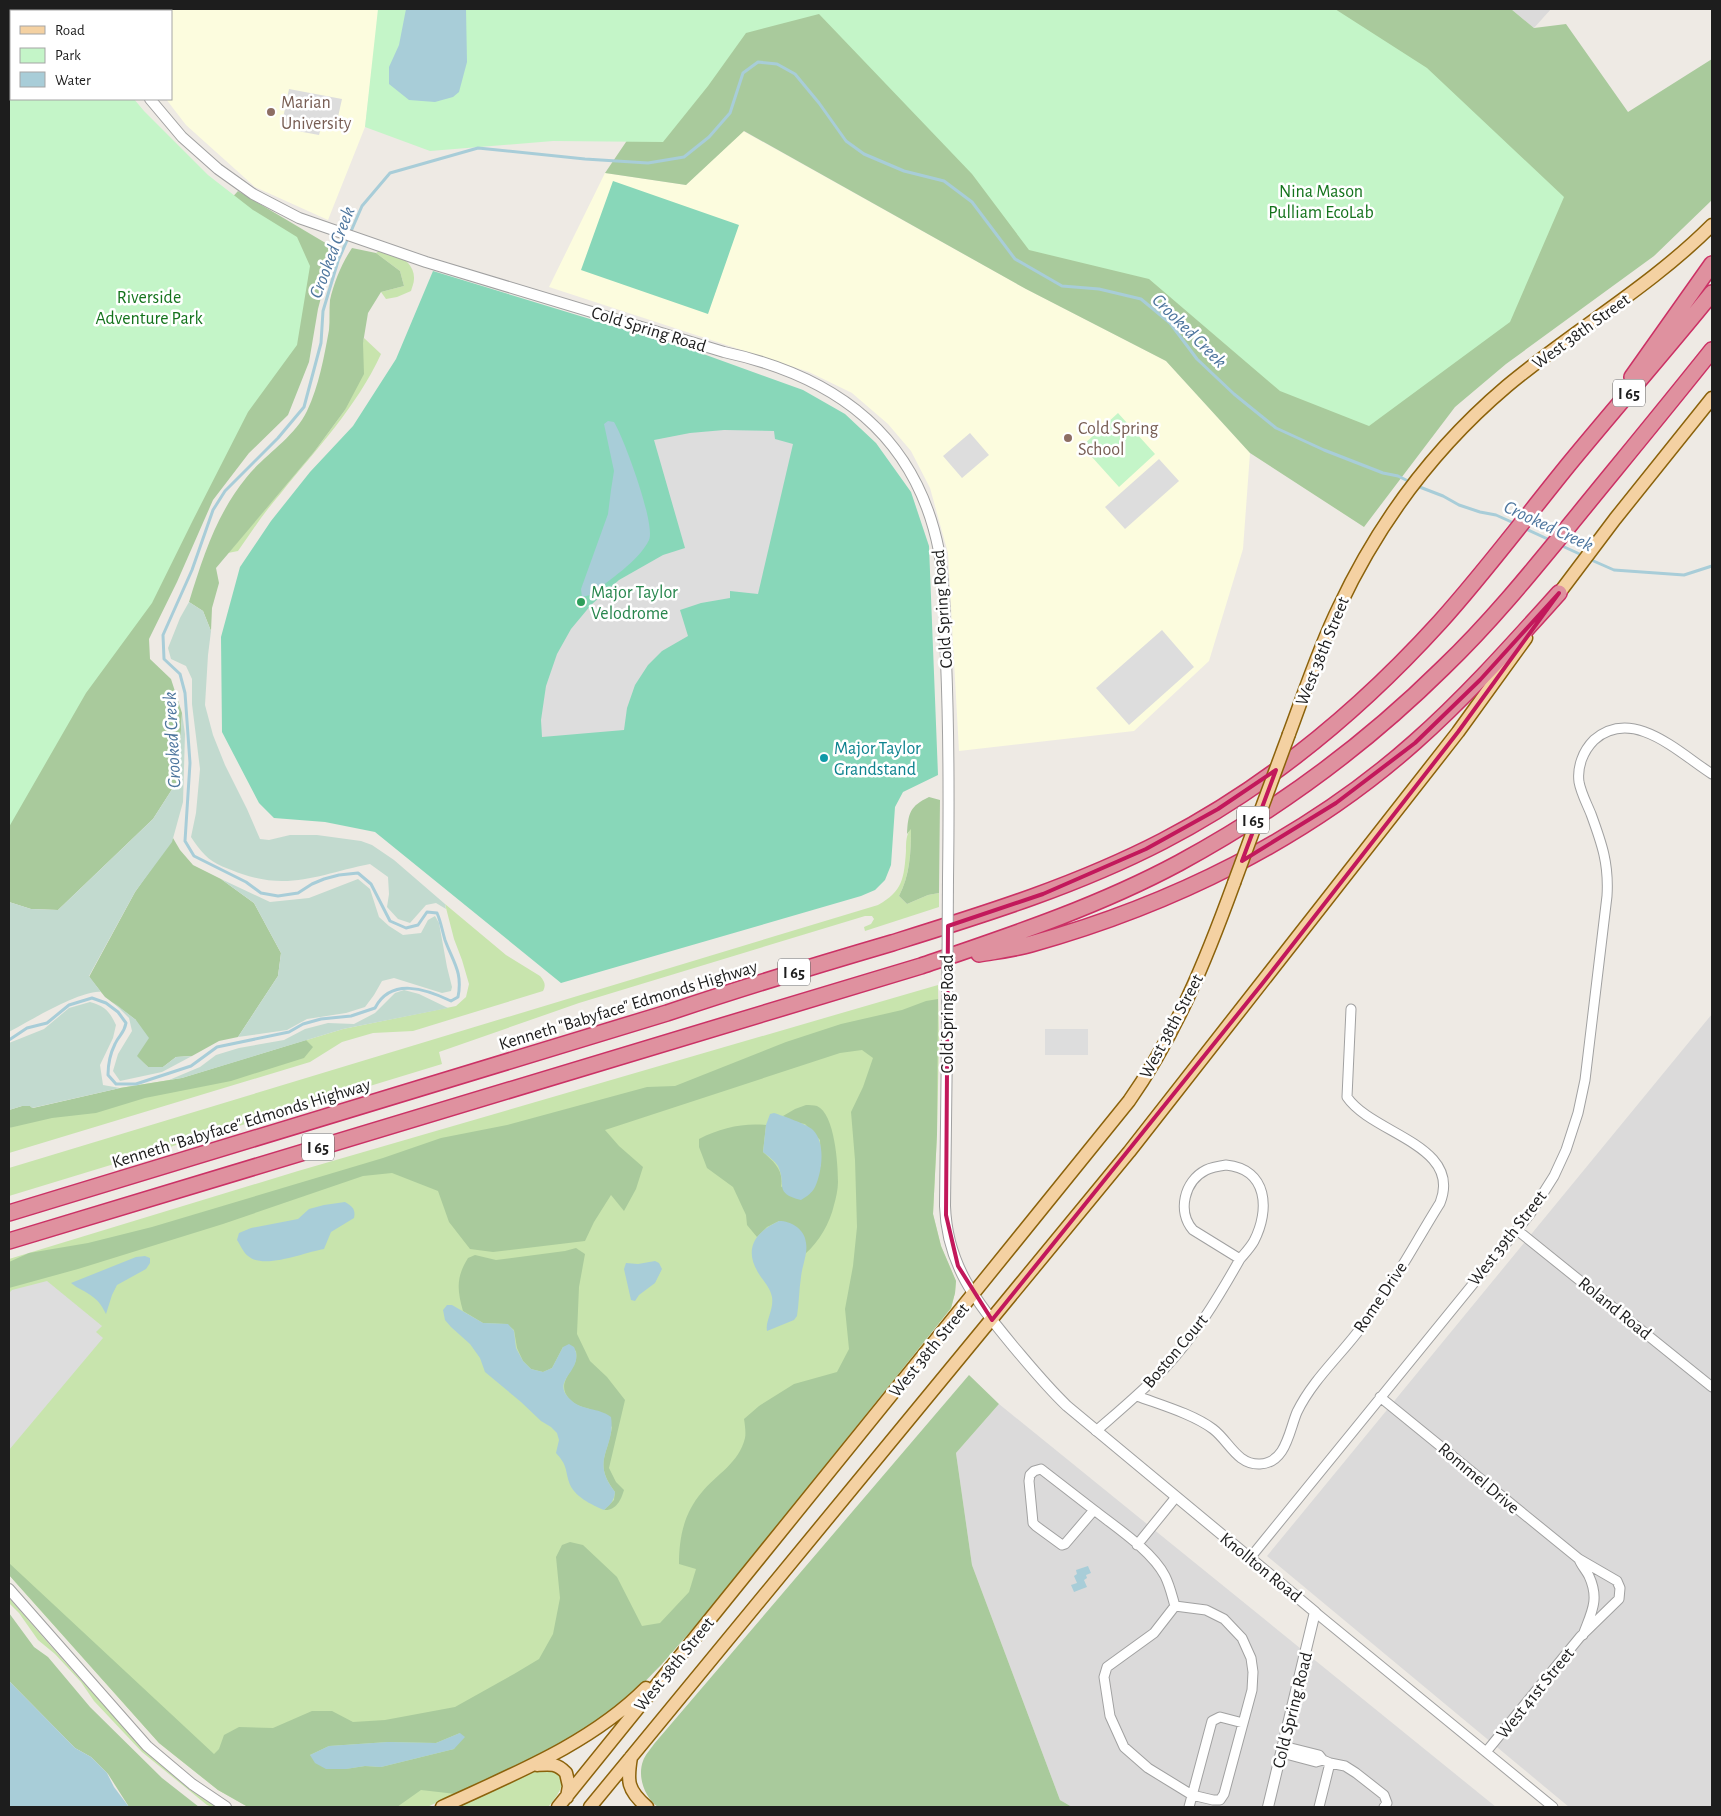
<svg xmlns="http://www.w3.org/2000/svg" width="1721" height="1816" font-family="'Alegreya Sans',sans-serif">
	<style>
		.residential { fill: #dbdada }
		.education { fill: #fcfcde }
		.grass { fill: #c8e4ad }
		.forest { fill: #a9ca9c; fill-rule: evenodd }
		.wetland { fill: #c2dacf }
		.park { fill: #c4f5c8 }
		.pitch { fill: #88d7b9 }
		.parking { fill: #ddd }
		.water { fill: #a8cdd8 }
		.lines { fill: none; stroke-linecap: round; stroke-linejoin: round }
		.stream { stroke: #a8cdd8; stroke-width: 3 }
		.minor-casing { stroke: #a1a1a1; stroke-width: 11 }
		.tertiary-casing { stroke: #a1a1a1; stroke-width: 12 }
		.primary-casing { stroke: #8b620b; stroke-width: 15 }
		.motorway-casing { stroke: #cb3165; stroke-width: 18 }
		.minor { stroke: #fff; stroke-width: 9 }
		.tertiary { stroke: #fff; stroke-width: 10 }
		.primary { stroke: #f4d1a2; stroke-width: 12 }
		.motorway { stroke: #df919f; stroke-width: 15 }
		.tertiary-bridge-casing { stroke: #a1a1a1; stroke-width: 12; stroke-linecap: butt }
		.primary-bridge-casing { stroke: #8b620b; stroke-width: 15; stroke-linecap: butt }
		.tertiary-bridge { stroke: #fff; stroke-width: 10 }
		.primary-bridge { stroke: #f4d1a2; stroke-width: 12 }
		.marked { fill: none; stroke: #c2185b; stroke-width: 4; stroke-linejoin: round }
		.education-dot { fill: #8d6e63; stroke: #fff; stroke-width: 2 }
		.leisure-dot { fill: #2e9e5b; stroke: #fff; stroke-width: 2 }
		.culture-dot { fill: #0f9aa8; stroke: #fff; stroke-width: 2 }
		.labels { text-anchor: middle; stroke-width: 5; stroke-linejoin: round; paint-order: stroke }
		.shield { fill: #fff; stroke: #616161; stroke-width: 1 }
		.shield-label { font-size: 16px; font-weight: bold; fill: #1d1d1d }
		.education-label { font-size: 18px; fill: #785e54; stroke: #fff; text-anchor: start }
		.park-label { font-size: 18px; fill: #14731c; stroke: #fff }
		.street-label { font-size: 18px; fill: #1d1d1d; stroke: #fff }
		.leisure-label { font-size: 18px; fill: #27864d; stroke: #fff; text-anchor: start }
		.culture-label { font-size: 18px; fill: #0d838f; stroke: #fff; text-anchor: start }
		.water-label { font-size: 19px; font-style: italic; fill: #4e769e; stroke: #fff }
	</style>
	<rect width="100%" height="100%" fill="#eeeae4"/>
	<!-- residential -->
	<path class="residential" d="M1511,9H1551L1534,28Z
		M1712,1014V1807H1569L1267,1556Z
		M999,1404L1496,1807H1072L1060,1800L972,1565L956,1453Z"/>
	<!-- education -->
	<path class="education" d="M96,9H379L365,127L328,220L255,187L186,125L166,99H171V11H98Z
		M743,131L1026,289L1166,361L1250,453L1243,549L1209,661L1134,731L959,751L948,553L930,488L911,451L888,424L852,393L809,372L549,287L605,173L686,185Z"/>
	<!-- grass -->
	<path class="grass" d="M379,251C394,251 415,261 414,279C414,283 412,287 411,291L397,297L386,299L381,292L404,286L400,271L376,253Z
		M364,338L381,354C356,408 317,448 281,493C265,511 252,531 238,551L228,553L314,452L345,410Z
		M911,828C911,852 910,875 899,896L907,904L928,895L939,893V907L865,931L864,927L871,924L874,919L872,916H865L579,1003L439,1052L442,1064L9,1196V1168L878,905C903,891 904,878 906,851C906,842 906,835 911,828Z
		M445,904L506,955L540,976C545,982 546,985 543,991L413,1031L373,1033L342,1042L310,1062L9,1153V1128L120,1088L182,1078L343,1029L456,1006L466,997L469,984L462,960L454,939Z
		M938,985L939,1040L937,1134L933,1214L941,1246L956,1281L955,1293L951,1308L715,1603L661,1665L564,1745L427,1807H248L218,1790L159,1743L9,1575V1259L298,1171Z
		M9,1598C74,1672 137,1749 216,1807H212L207,1805L142,1752L94,1701L81,1682L55,1654L38,1640L19,1613L9,1603Z
		M543,1768C547,1769 552,1770 555,1772C571,1780 555,1799 548,1807H457Z"/>
	<!-- forest -->
	<path class="forest" d="M716,9H1511L1534,28L1566,24L1628,112L1712,59V200L1654,256L1506,364L1455,407L1364,527L1250,453L1166,361L1026,289L744,131L686,185L605,173Z
		M238,191L334,248L318,309L309,362L288,415L249,453L213,500L177,582L149,639L150,659L171,679L182,713L178,780L153,819L58,910L31,909L9,902V790L228,202Z
		M352,248L376,253L400,271L404,286L381,292L368,313L363,343L364,374L345,410L314,452L216,568L219,583L212,608L211,631L203,611L189,602C203,557 216,515 246,478C264,455 294,438 307,411C319,386 324,357 329,330C330,320 329,310 330,300C334,282 342,263 352,248Z
		M929,797L940,800L939,893L928,895L907,904L899,896C910,875 911,852 911,829L907,834C908,813 910,806 929,797Z
		M173,838L180,850L193,865L221,879L254,903L281,953L278,976L238,1037L219,1041L192,1056L176,1057L163,1067H148L136,1056V1020L105,997L89,977L135,892Z
		M938,999L937,1134L933,1214L941,1246L956,1281L955,1293L951,1308L715,1603L661,1665L629,1698L564,1745L456,1794L421,1790L397,1807H248L218,1790L159,1743L9,1575V1563L214,1754L219,1749L224,1735L239,1727L273,1728L312,1711H332L353,1722L385,1720L455,1707L514,1674L539,1659L553,1634L560,1598L556,1557L562,1545L570,1542L583,1545L617,1577L642,1626L660,1623L689,1592L696,1569L679,1564C679,1537 684,1513 702,1492C717,1474 739,1463 745,1438C746,1433 745,1425 744,1419L759,1406L794,1384L837,1372L849,1349L845,1309L853,1266L857,1227L855,1160L851,1112L863,1087L873,1058L862,1050L840,1053L605,1130L619,1146L643,1167L636,1189L624,1211L611,1195L594,1222L585,1241L493,1252L470,1249L449,1222L438,1191L392,1173L363,1176L223,1224L78,1269L9,1288V1262L29,1253L88,1243L152,1227L383,1158L441,1138L507,1125L647,1087L675,1086L786,1042L841,1024L902,1010L926,1001ZM460,1733L454,1749L381,1767L365,1766L345,1769L310,1755L329,1746L388,1742L436,1743Z
		M306,1040L313,1047L304,1058L231,1081L145,1098L96,1113L52,1118L9,1128V1110L22,1106H30L33,1108L120,1088L182,1078Z
		M806,1105C809,1105 814,1105 817,1106C835,1114 838,1165 838,1182C838,1189 836,1198 834,1205C830,1223 819,1242 805,1254L806,1243L779,1221L767,1227L757,1237L747,1225L746,1215L733,1187L707,1168L699,1147V1139C721,1128 742,1123 766,1125L763,1152C774,1162 784,1170 781,1187L821,1166L820,1140L805,1124L794,1122L783,1116L795,1109Z
		M576,1248L585,1254L579,1287L577,1334L590,1361L607,1377L625,1400L609,1468L616,1482L624,1490C621,1500 616,1511 604,1510L614,1500L615,1492C594,1464 607,1457 612,1427C606,1422 599,1414 591,1410C588,1408 584,1408 580,1406C569,1402 560,1391 566,1379C571,1368 578,1364 576,1351L563,1347L552,1368L543,1372L531,1369L523,1361L517,1348L514,1330L507,1324L483,1323L463,1311C457,1290 456,1277 468,1258L475,1255L496,1260L565,1251Z
		M969,1375L999,1404L956,1453L972,1565L1060,1800L1072,1807H658C645,1798 637,1777 643,1761C645,1755 650,1750 654,1744Z
		M9,1613L34,1647L48,1657L90,1707L162,1778L199,1807H129L108,1774L91,1757L75,1748L9,1681Z"/>
	<!-- wetland -->
	<path class="wetland" d="M189,602L203,611L211,631L208,655L205,705L213,735L225,765L247,809L260,839L269,840L290,835H317L361,841L372,845L394,860L445,904L446,909L436,903L426,905L410,923L398,919L387,907L389,894L388,877L370,864C323,873 291,891 242,874C231,870 213,864 205,855C200,850 195,843 191,837L196,813L200,769L192,704V679L186,666L171,659L168,648L180,618Z
		M182,713L185,734L183,802L172,842L135,892L89,976L101,992C83,989 27,1022 9,1032V902L31,909L58,910L153,819L178,780Z
		M221,879L270,902L309,898L358,879L370,889L379,917L389,926L403,935L421,933L428,920L435,916L439,923L447,967L452,987L451,991L442,993L394,978L382,981L374,995L365,1007L346,1013L307,1019L287,1030L238,1037L278,976L281,953L254,903Z
		M404,990L419,994L448,1008L343,1029L182,1078L169,1080L200,1067L216,1055L239,1048L284,1040L305,1029L328,1023L354,1024L375,1013L395,993Z
		M90,1002C105,1006 110,1012 116,1025L113,1038L100,1065L103,1085L120,1088L32,1108L30,1106H22L9,1110V1043L44,1029L69,1008Z
		M113,1002L136,1020L149,1038L137,1056L148,1067H163L176,1057L192,1056L162,1072L120,1081L113,1071L118,1054L132,1031L129,1018Z"/>
	<!-- park -->
	<path class="park" d="M9,9H63L65,11H11V99H134L144,111L208,175L253,210L297,237L310,266L297,345L248,412L193,520L152,603L86,693L9,827Z
		M378,9H1335L1427,68L1564,197L1510,322L1369,426L1280,391L1149,279L1029,250L972,174L819,14L746,33L708,86L663,142L553,141L430,151L365,127Z
		M1118,413L1155,454L1119,487L1082,446Z"/>
	<!-- pitch -->
	<path class="pitch" d="M613,181L739,225L708,314L581,270Z
		M433,271L695,351L803,390L845,414L876,443L911,492L929,546L938,775L903,792L895,807L891,865L885,880L875,890L861,896L561,983L375,832L325,822L274,818L259,803L222,732L221,637L240,567L271,521L310,472L353,426L396,359Z"/>
	<!-- parking -->
	<path class="parking" d="M289,89L342,99L336,126L322,124L319,135L281,128Z
		M724,430L774,431L775,439L793,444L758,594L730,591V598L701,603L680,610L688,636L662,651L648,665L635,685L627,708L624,730L542,737L541,720L546,686L557,654L571,629L591,605L619,580L663,555L685,548L654,440L690,433Z
		M970,433L989,455L962,478L943,456Z
		M1159,459L1179,481L1125,529L1105,507Z
		M1162,630L1194,667L1129,725L1096,688Z
		M1045,1029H1088V1055H1045Z
		M47,1281L102,1326L96,1332L103,1338L9,1450V1293L12,1290Z"/>
	<!-- water -->
	<path class="water" d="M406,9H466L467,62L459,92L453,97L435,102L409,100L389,84V67L399,45Z
		M608,421L614,422C624,438 656,525 649,540C639,561 608,581 590,595L582,597L581,589L608,514L611,490L614,471L604,424Z
		M774,1113C783,1116 807,1124 813,1130C826,1143 822,1172 815,1187C812,1193 806,1197 801,1200C773,1193 787,1185 778,1166C775,1161 768,1156 763,1152L766,1125L770,1114Z
		M345,1202C352,1206 356,1209 354,1218L331,1232L324,1249C305,1252 264,1270 248,1256C243,1252 241,1246 237,1240L239,1233L251,1228L298,1219L309,1209L324,1205Z
		M779,1221C791,1221 805,1229 806,1243C808,1253 802,1266 801,1277C799,1290 799,1303 797,1316L794,1320L767,1331C765,1321 774,1310 772,1297C770,1287 764,1282 759,1274C743,1249 755,1232 779,1221Z
		M145,1256L150,1258V1263L146,1269L117,1285L112,1295L106,1314C103,1308 99,1301 93,1297C86,1291 78,1289 71,1283L136,1257Z
		M655,1261L659,1263L662,1269L655,1283L639,1295L635,1301L631,1300L624,1269L626,1263L638,1264Z
		M447,1305H452L483,1323L508,1324L514,1331L516,1348L523,1361L531,1369L543,1372L552,1368L563,1347L569,1344L574,1347C586,1371 548,1380 571,1400C582,1411 598,1407 611,1417C616,1449 589,1459 615,1492C614,1501 611,1504 604,1510C592,1505 573,1496 569,1482C565,1468 567,1465 556,1453L559,1440L557,1433L551,1427L541,1421L521,1402L485,1372L480,1358L470,1344L451,1327L445,1320L443,1310Z
		M1088,1566L1091,1573L1086,1575L1087,1578L1084,1580L1087,1587L1074,1592L1071,1585L1077,1583L1074,1576L1077,1574L1076,1570Z
		M9,1681L75,1748L91,1757L107,1773L114,1787L129,1807H9Z
		M460,1733L465,1737L454,1749L381,1767L365,1766L346,1769H326L315,1763L310,1755L329,1746L388,1742L436,1743Z"/>
	<g class="lines">
		<!-- stream -->
		<path class="stream" d="M1417,486L1443,496L1459,505L1480,512L1496,515L1516,524
			M1524,528L1552,541
			M1560,545L1584,556
			M1589,559L1614,570L1684,575L1712,566
			M9,1040L27,1028L47,1023L69,1005L92,998L106,1003L118,1012L126,1023C124,1034 119,1035 115,1044C110,1054 108,1065 108,1075L116,1084H136L191,1066L217,1047L289,1032L303,1024L321,1019L351,1016L375,1008C391,977 426,989 451,1001L458,997C463,972 453,962 445,940C442,930 441,922 437,913L427,912L418,925L406,928L390,921L371,884L358,873L339,875L324,879L312,884L298,893L278,896L261,893L246,882L194,856L185,841L190,763L185,693L180,674L164,659L163,635L192,570L213,510L225,491L278,438L304,407L321,343L323,311L338,261L362,206L390,173L478,148L585,159L648,163L684,157L709,137L730,113L743,73L758,62L777,64L795,74L819,103L846,141L864,154L904,171L944,181L972,202L1015,259L1062,286L1099,289L1141,299L1170,323L1197,359L1234,394L1276,428L1324,450L1383,473L1398,476L1410,482"/>
		<!-- minor casing -->
		<g class="minor-casing">
			<path id="minor" d="M1226,1165C1268,1169 1270,1210 1254,1241C1250,1248 1245,1253 1240,1259L1193,1230C1177,1212 1184,1181 1206,1170C1212,1167 1219,1166 1226,1165Z
				M1517,1230L1712,1387
				M1137,1396C1161,1405 1193,1414 1213,1429C1229,1441 1237,1465 1260,1464C1286,1463 1289,1431 1297,1412C1313,1379 1342,1354 1363,1325C1392,1287 1415,1243 1440,1203C1463,1145 1372,1134 1347,1097L1351,1009
				M1380,1397L1579,1559C1581,1565 1586,1570 1589,1576C1600,1600 1591,1613 1583,1635
				M1096,1431C1119,1411 1143,1391 1164,1369C1195,1336 1218,1298 1240,1259
				M1041,1469L1094,1510L1065,1544L1062,1545L1036,1526L1033,1523L1029,1481L1030,1475L1034,1471Z
				M1094,1510C1117,1528 1152,1551 1165,1576C1170,1586 1172,1596 1175,1606
				M1137,1545L1176,1497
				M1250,1558L1530,1214L1554,1176L1566,1150L1578,1113L1585,1080L1607,896C1609,864 1602,844 1591,814C1587,804 1581,793 1579,782C1577,767 1583,751 1594,740C1633,706 1679,753 1712,774
				M1175,1606L1206,1610L1224,1619L1242,1638L1251,1658L1253,1672L1252,1690L1224,1794L1220,1800H1213L1192,1795L1148,1768L1124,1747L1110,1716L1104,1677L1107,1667L1154,1633Z
				M1315,1612L1553,1807
				M1283,1746L1319,1755L1323,1760L1330,1763
				M1486,1752L1580,1637L1619,1599L1620,1588L1617,1581L1579,1559
				M1282,1753L1316,1762L1323,1760
				M1189,1807L1212,1721L1220,1717L1243,1723
				M1319,1807L1330,1763L1345,1766L1356,1773L1384,1795L1387,1803L1384,1807"/>
		</g>
		<!-- tertiary casing -->
		<g class="tertiary-casing">
			<path id="tertiary" d="M80,9L82,11
				M150,99L182,137L218,169L253,194L299,218L426,262L724,352C835,376 916,434 939,551C945,586 945,624 946,660C949,733 949,806 948,879
				M947,1040L945,1206C947,1266 977,1302 1013,1346C1030,1366 1047,1387 1067,1406L1315,1612L1268,1807
				M9,1589L147,1746L192,1784L226,1807"/>
		</g>
		<!-- primary casing -->
		<g class="primary-casing">
			<path id="primary" d="M1554,600L1615,519L1712,398
				M1289,734C1305,691 1319,648 1339,607C1379,522 1435,447 1507,386C1574,330 1650,287 1712,225
				M631,1757C627,1781 627,1790 647,1807
				M537,1765C550,1764 557,1763 566,1773L569,1786L567,1797
				M442,1807C513,1774 590,1744 646,1688
				M558,1807L1129,1101C1176,1034 1206,960 1234,883
				M590,1807L1129,1152L1458,732L1526,638"/>
		</g>
		<!-- motorway casing -->
		<g class="motorway-casing">
			<path id="motorway" d="M1632,377L1712,264
				M979,954C996,951 1014,949 1031,944C1171,905 1306,839 1415,742C1467,696 1513,644 1559,593
				M9,1213L667,1013C741,988 817,965 892,943C985,914 1076,886 1163,841C1267,787 1361,709 1440,622C1485,572 1526,517 1569,464C1616,407 1665,351 1712,293
				M9,1241L921,966C1009,936 1097,907 1179,863C1275,811 1365,745 1443,668C1489,624 1529,575 1569,526C1617,467 1665,409 1712,350"/>
		</g>
		<!-- minor -->
		<use href="#minor" class="minor"/>
		<!-- tertiary -->
		<use href="#tertiary" class="tertiary"/>
		<!-- primary -->
		<use href="#primary" class="primary"/>
		<!-- motorway -->
		<use href="#motorway" class="motorway"/>
		<!-- tertiary-bridge casing -->
		<g class="tertiary-bridge-casing">
			<path id="tertiary-bridge" d="M947,1040L948,879"/>
		</g>
		<!-- primary-bridge casing -->
		<g class="primary-bridge-casing">
			<path id="primary-bridge" d="M1234,883L1289,734"/>
		</g>
		<!-- tertiary-bridge -->
		<use href="#tertiary-bridge" class="tertiary-bridge"/>
		<!-- primary-bridge -->
		<use href="#primary-bridge" class="primary-bridge"/>
	</g>
	<!-- marked area -->
	<path class="marked" d="M1559,593L1458,732L1262,984L992,1320L958,1266L946,1215L948,926L1043,894L1146,849L1218,809L1276,770L1242,861L1336,803L1415,743L1480,680Z"/>
	<!-- markers -->
	<g class="education-dot">
		<circle cx="271" cy="112" r="5"/>
		<circle cx="1068" cy="438" r="5"/>
	</g>
	<circle class="leisure-dot" cx="581" cy="602" r="5"/>
	<circle class="culture-dot" cx="824" cy="758" r="5"/>
	<g class="labels">
		<!-- shield labels -->
		<g class="shield">
			<rect x="1613" y="379.5" width="32" height="27" rx="4"/>
			<rect x="1237" y="806.5" width="32" height="27" rx="4"/>
			<rect x="778" y="958.5" width="32" height="27" rx="4"/>
			<rect x="302" y="1133.5" width="32" height="27" rx="4"/>
		</g>
		<g class="shield-label">
			<text x="1629" y="399">I 65</text>
			<text x="1253" y="826">I 65</text>
			<text x="794" y="978">I 65</text>
			<text x="318" y="1153">I 65</text>
		</g>
		<!-- education labels -->
		<g class="education-label">
			<text x="281" y="108">Marian<tspan x="281" dy="21">University</tspan></text>
			<text x="1078" y="434">Cold Spring<tspan x="1078" dy="21">School</tspan></text>
		</g>
		<!-- park labels -->
		<g class="park-label">
			<text x="1321" y="197">Nina Mason<tspan x="1321" dy="21">Pulliam EcoLab</tspan></text>
			<text x="149" y="303">Riverside<tspan x="149" dy="21">Adventure Park</tspan></text>
		</g>
		<!-- street labels -->
		<g class="street-label">
			<text transform="translate(649 329) rotate(17)" y="6">Cold Spring Road</text>
			<text transform="translate(1581 331) rotate(-36)" y="6">West 38th Street</text>
			<text transform="translate(942 609) rotate(-94)" y="6">Cold Spring Road</text>
			<text transform="translate(1322 651) rotate(-68)" y="6">West 38th Street</text>
			<text transform="translate(628 1005) rotate(-17)" y="6">Kenneth "Babyface" Edmonds Highway</text>
			<text transform="translate(947 1014) rotate(-90)" y="6">Cold Spring Road</text>
			<text transform="translate(1171 1026) rotate(-62)" y="6">West 38th Street</text>
			<text transform="translate(241 1123) rotate(-17)" y="6">Kenneth "Babyface" Edmonds Highway</text>
			<text transform="translate(1507 1238) rotate(-52)" y="6">West 39th Street</text>
			<text transform="translate(1380 1297) rotate(-56)" y="6">Rome Drive</text>
			<text transform="translate(1615 1308) rotate(39)" y="6">Roland Road</text>
			<text transform="translate(929 1350) rotate(-51)" y="6">West 38th Street</text>
			<text transform="translate(1175 1351) rotate(-50)" y="6">Boston Court</text>
			<text transform="translate(1479 1478) rotate(40)" y="6">Rommel Drive</text>
			<text transform="translate(1261 1567) rotate(39)" y="6">Knollton Road</text>
			<text transform="translate(674 1664) rotate(-51)" y="6">West 38th Street</text>
			<text transform="translate(1535 1693) rotate(-51)" y="6">West 41st Street</text>
			<text transform="translate(1292 1710) rotate(-76)" y="6">Cold Spring Road</text>
		</g>
		<!-- leisure labels -->
		<g class="leisure-label">
			<text x="591" y="598">Major Taylor<tspan x="591" dy="21">Velodrome</tspan></text>
		</g>
		<!-- culture labels -->
		<g class="culture-label">
			<text x="834" y="754">Major Taylor<tspan x="834" dy="21">Grandstand</tspan></text>
		</g>
		<!-- water labels -->
		<g class="water-label">
			<text transform="translate(331 252) rotate(-69)" y="7">Crooked Creek</text>
			<text transform="translate(1190 330) rotate(45)" y="7">Crooked Creek</text>
			<text transform="translate(1549 525) rotate(25)" y="7">Crooked Creek</text>
			<text transform="translate(171 740) rotate(-93)" y="7">Crooked Creek</text>
		</g>
	</g>
	<!-- border -->
	<rect width="1721" height="1816" fill="none" stroke="#1d1d1d" stroke-width="20"/>
	<!-- legend -->
	<rect x="10" y="10" width="162" height="90" fill="#ffffff" stroke="#a5a5a5"/>
	<rect x="20" y="26" width="25" height="8" fill="#f4d1a2" stroke="#a5a5a5"/>
	<text x="55" y="35" font-size="15" fill="#1d1d1d">Road</text>
	<rect x="20" y="48" width="25" height="15" fill="#c4f5c8" stroke="#a5a5a5"/>
	<text x="55" y="60" font-size="15" fill="#1d1d1d">Park</text>
	<rect x="20" y="72" width="25" height="15" fill="#a8cdd8" stroke="#a5a5a5"/>
	<text x="55" y="85" font-size="15" fill="#1d1d1d">Water</text>
</svg>
